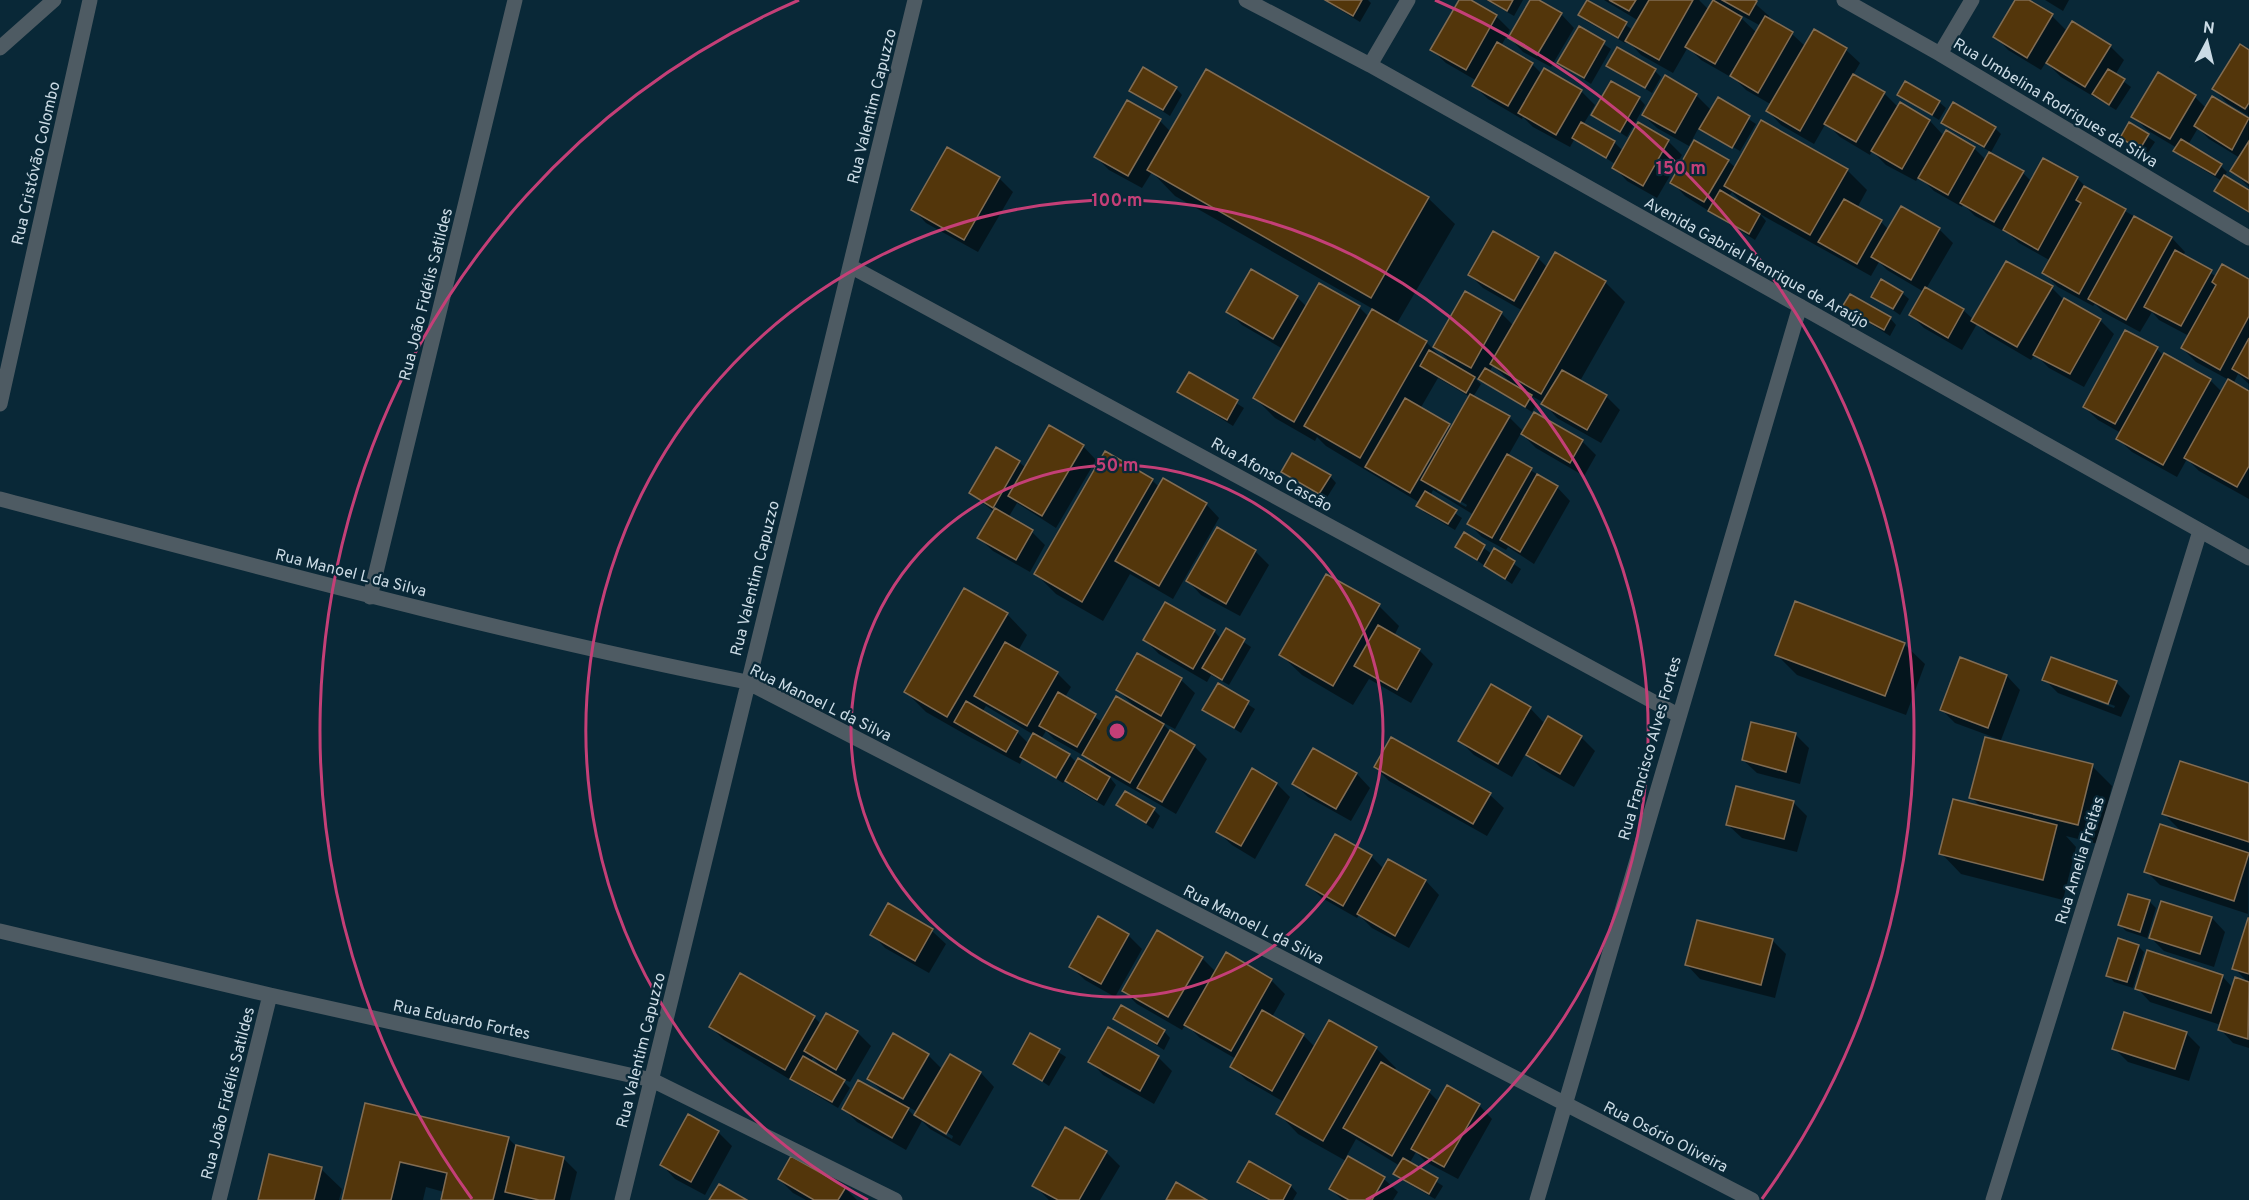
<svg xmlns="http://www.w3.org/2000/svg" width="2249" height="1200" font-family="Overpass,sans-serif">
	<style>
		.shadow { fill: #0007; fill-rule: evenodd }
		.building { fill: #53360b; stroke: #816c53; stroke-width: 1.5 }
		.lines { fill: none; stroke-linecap: round; stroke-linejoin: round }
		.minor { stroke: #4e5b63; stroke-width: 15 }
		.ring { fill: none; stroke: #c43f77; stroke-width: 3 }
		.labels { text-anchor: middle; stroke-width: 4.5; stroke-linejoin: round; paint-order: stroke }
		.street-label { font-size: 16px; fill: #cbdbe5; stroke: #092837 }
		.centre { fill: #c43f77; stroke: #092837; stroke-width: 3 }
		.ring-label { font-size: 18px; text-anchor: middle; font-weight: bold; fill: #c43f77; stroke: #092837; stroke-width: 4.5; stroke-linejoin: round; paint-order: stroke }
	</style>
	<rect width="100%" height="100%" fill="#092837"/>
	<!-- shadow -->
	<path class="shadow" d="M1324,0H1368L1371,3L1360,22Z
		M1461,0H1468L1496,16L1510,30L1501,46L1532,64L1542,74L1581,91L1595,105L1583,125L1615,143L1623,151L1668,141L1682,155L1657,198L1627,181L1614,167L1615,164L1575,138L1570,147L1533,127L1523,117L1522,119L1488,99L1474,86L1477,81L1446,63L1432,50Z
		M1486,0H1523L1514,16Z
		M1532,0L1561,14L1574,28L1551,67L1523,52L1510,38Z
		M1588,0L1633,30L1639,21L1604,0H1699L1709,10L1714,0H1751L1769,16L1768,19L1792,34L1805,46L1814,31L1846,50L1860,63L1853,75L1884,93L1898,107L1900,104L1930,121L1944,136L1974,148L1986,160L1991,152L1949,129L1943,123L1995,128L2001,134L1990,154L2023,173L2032,182L2077,178L2090,191L2172,238L2185,252L2183,256L2217,277L2249,281V384L2238,374L2233,384L2249,392V499L2199,471L2187,459L2177,477L2132,452L2118,439L2121,433L2098,420L2084,407L2157,349L2164,356L2210,380L2222,392L2229,380L2196,362L2182,348L2189,336L2159,320L2152,312L2140,332L2103,312L2095,304L2093,306L2058,287L2044,273L2051,261L2019,243L2009,234L1975,216L1963,204L1962,207L1934,191L1919,176L1916,181L1886,165L1872,151L1870,155L1840,137L1826,123L1814,144L1781,125L1768,111L1772,105L1746,90L1730,74L1729,76L1701,60L1688,47L1673,73L1641,55L1627,40L1625,43L1586,21L1580,15ZM1739,14L1761,26L1757,33L1738,15Z
		M2017,0H2026L2052,16L2067,31L2110,46L2124,60L2115,75L2131,87L2116,110L2061,77L2046,62L2041,70L2008,50L1995,36Z
		M2045,0H2069L2063,11Z
		M1579,28L1611,49L1591,84L1559,63Z
		M2249,52V116L2227,103L2214,89Z
		M1608,65L1655,71L1661,77L1652,93Z
		M2158,74L2195,97L2206,108L2213,98L2249,119V187L2232,171L2240,158L2209,139L2198,128L2188,145L2221,166L2227,172L2224,177L2249,192V213L2216,190L2222,181L2182,157L2175,150L2177,148L2147,130L2133,116Z
		M1176,88L1182,95L1170,116L1131,91Z
		M1696,95L1712,111L1718,99L1756,124L1739,153L1740,151L1707,132V134L1699,127L1689,146L1657,128L1643,115Z
		M1899,95L1939,102L1946,108L1939,120Z
		M1639,98L1645,105L1627,137L1593,115Z
		M1160,121L1171,132L1428,198L1455,224L1396,325L1426,342L1445,361L1453,365L1435,346L1466,293L1502,314L1514,326L1523,311L1483,288L1470,275L1538,258L1548,268L1605,282L1625,302L1580,381L1606,396L1620,410L1601,443L1557,418L1544,403L1530,395L1537,403L1532,412L1469,373L1481,384L1473,397L1509,417L1524,432L1534,414L1582,441L1596,455L1584,476L1536,448L1521,433L1508,456L1557,487L1570,501L1534,564L1508,547L1506,550L1482,537L1469,524L1474,515L1433,490L1430,496L1462,518L1455,530L1424,512L1418,505L1420,503L1326,446L1317,437L1315,441L1275,418L1255,398L1283,349L1242,325L1228,311L1251,271L1297,297L1307,307L1320,285L1360,308L1369,317L1373,309L1175,196L1152,172L1142,188L1109,170L1096,157ZM1493,365L1514,386L1489,373ZM1438,378L1470,397L1452,428L1420,409ZM1437,487L1467,505L1466,507L1437,491Z
		M2130,124L2155,142L2147,154L2122,137Z
		M1728,161L1736,168L1847,170L1867,190L1857,208L1881,222L1889,230L1939,229L1953,243L1926,289L1963,310L1974,320L2052,288L2065,301L2100,320L2114,334L2084,387L2049,368L2035,354L2031,360L1987,334L1977,324L1962,350L1924,328L1911,315L1924,292L1887,270L1879,262L1871,276L1760,214L1766,221L1755,240L1685,196L1672,182ZM1732,192L1745,206L1728,197Z
		M999,178L1013,192L978,252L926,223L913,209Z
		M1902,293L1909,299L1900,315L1872,296Z
		M1844,307L1890,318L1896,325L1890,336Z
		M1190,374L1244,408L1233,426L1179,392Z
		M1083,446L1096,460L1056,528L1017,503L1008,518L1032,532L1045,545L1030,572L993,551L979,538L994,512L971,493L1019,462L1026,468Z
		M1283,472L1330,476L1336,483L1326,499Z
		M1152,480L1159,487L1206,504L1219,518L1173,599L1130,574L1103,621L1056,594L1036,574Z
		M1217,529L1255,551L1269,565L1240,616L1201,595L1188,581Z
		M1464,534L1492,554L1495,551L1521,569L1512,584L1457,547Z
		M1379,606L1399,626L1394,636L1419,650L1433,664L1411,703L1369,679L1353,705L1302,675L1281,655Z
		M1007,614L1027,635L1018,651L1057,673L1071,687L1065,697L1102,722L1135,707L1118,690L1138,655L1181,680L1195,693L1175,729L1160,721L1171,732L1194,746L1207,759L1176,814L1107,774L1116,785L1104,806L1074,788L1065,780L1063,783L1023,758L1020,764L968,736L926,712L906,692ZM986,706L1034,735L1029,744L1017,732L982,712ZM1046,731L1054,739L1086,757L1100,771L1077,763L1069,755L1041,739Z
		M1226,630L1251,647L1229,685L1211,675L1207,682L1159,654L1145,640L1214,631L1221,639Z
		M1904,644L1925,664L1906,715L1797,675L1776,654Z
		M2007,676L2020,690L2001,740L1955,723L1941,709Z
		M2044,679L2116,682L2130,696L2121,717L2058,693ZM2058,684L2115,706L2114,708L2058,687Z
		M1218,685L1255,709L1241,733L1204,710Z
		M1530,708L1545,724L1581,737L1595,751L1574,787L1541,768L1526,753L1512,777L1474,755L1460,741Z
		M1795,734L1809,748L1800,784L1757,773L1743,760Z
		M1313,750L1357,774L1370,788L1351,821L1308,797L1294,784Z
		M2092,766L2112,786L2098,844L2066,836L2076,847L2063,900L1961,874L1941,853L1981,807L1971,797Z
		M1375,767L1490,795L1504,808L1487,836L1389,781Z
		M1277,784L1290,797L1255,859L1232,845L1218,832Z
		M2249,785L2248,914L2160,885L2146,871L2183,833L2164,814Z
		M1793,802L1807,816L1797,852L1742,838L1728,825Z
		M1118,805L1154,810L1160,816L1153,829Z
		M1371,856L1384,869L1389,861L1426,881L1439,895L1409,948L1372,928L1359,915L1357,918L1322,898L1308,885Z
		M2129,895L2150,902L2156,908L2147,938L2126,931L2119,924Z
		M889,905L932,931L946,944L929,973L885,948L872,934Z
		M2212,918L2225,932L2214,967L2164,951L2150,937Z
		M2249,920V983L2234,968Z
		M1128,935L1142,949L1115,997L1085,980L1071,967Z
		M1772,940L1786,954L1775,998L1700,979L1687,965Z
		M2138,946L2144,952L2133,988L2114,982L2108,975Z
		M1202,958L1216,972L1271,980L1285,994L1272,1017L1303,1035L1315,1047L1376,1048L1396,1068L1394,1072L1429,1092L1439,1102L1479,1105L1492,1119L1458,1179L1426,1162L1416,1152L1409,1164L1443,1186L1435,1199L1402,1180L1395,1174L1400,1166L1356,1139L1346,1157L1384,1179L1398,1192L1393,1200H1342L1331,1189L1346,1161L1298,1134L1278,1113L1284,1102L1246,1080L1232,1066L1236,1059L1200,1038L1186,1024L1182,1030L1137,1004L1124,991Z
		M741,975L814,1017L821,1024L857,1032L871,1046L850,1082L840,1078L850,1088L838,1108L724,1040L711,1027ZM813,1058L822,1067L810,1062Z
		M2222,976L2233,988L2236,979L2249,983V1048L2233,1043L2220,1029L2221,1025L2150,1002L2137,988Z
		M1114,1019L1164,1031L1170,1038L1164,1050Z
		M1108,1029L1158,1057L1172,1071L1154,1104L1103,1075L1090,1061Z
		M2186,1033L2200,1047L2189,1081L2128,1062L2114,1048Z
		M1031,1035L1066,1057L1049,1086L1015,1063Z
		M928,1055L943,1070L951,1056L981,1073L994,1087L960,1146L930,1129L922,1121L906,1150L857,1122L844,1109L887,1096L869,1079ZM904,1105L918,1112L915,1117ZM930,1123L953,1136L952,1139L930,1126Z
		M366,1104L508,1138L517,1147L563,1158L577,1172L570,1200H442L444,1192L426,1187L423,1200H343Z
		M718,1132L732,1146L705,1195L675,1179L662,1165Z
		M1106,1152L1120,1166L1100,1200H1049L1034,1185Z
		M1250,1163L1291,1186L1297,1193L1293,1200H1267L1245,1188L1239,1181Z
		M321,1169L342,1189L339,1200H259Z
		M779,1179L845,1188L857,1200H806L793,1193Z"/>
	<!-- building -->
	<path class="building" d="M1325,0H1362L1353,16Z
		M1459,0H1471L1497,15L1466,70L1430,50Z
		M1488,0H1513L1507,11Z
		M1530,0H1539L1562,13L1537,55L1508,38Z
		M1587,0L1627,22L1618,38L1578,15Z
		M1609,0H1636L1629,11Z
		M1649,0H1693L1659,60L1625,41Z
		M1713,0L1742,17L1715,64L1685,47Z
		M1722,0H1755L1757,1L1749,15Z
		M2015,0H2029L2053,14L2027,58L1993,37Z
		M1765,16L1793,32L1758,93L1730,76Z
		M2072,21L2111,45L2085,87L2046,63Z
		M1579,26L1605,41L1584,78L1557,63Z
		M1814,29L1847,48L1800,131L1766,111Z
		M1497,42L1533,63L1508,106L1472,86Z
		M2240,44L2249,50V103L2245,109L2212,89Z
		M1617,47L1656,69L1645,88L1606,66Z
		M1143,67L1177,87L1163,110L1129,91Z
		M1544,68L1582,90L1556,135L1518,113Z
		M1206,69L1429,197L1371,298L1147,170Z
		M2108,69L2125,79L2109,105L2092,94Z
		M2158,72L2196,95L2170,139L2131,117Z
		M1853,74L1885,92L1856,142L1824,124Z
		M1665,75L1697,94L1675,133L1642,115Z
		M1611,81L1640,97L1620,132L1591,115Z
		M1905,81L1940,101L1932,115L1897,95Z
		M2212,96L2249,118L2232,150L2194,126Z
		M1718,97L1750,116L1732,148L1699,129Z
		M1127,100L1161,119L1128,176L1094,157Z
		M1900,102L1930,120L1902,169L1871,151Z
		M1953,102L1996,127L1984,147L1941,123Z
		M1761,120L1848,169L1810,235L1724,186Z
		M1581,122L1615,141L1606,158L1572,138Z
		M1638,122L1669,140L1643,186L1612,168Z
		M2129,122L2149,134L2140,149L2120,138Z
		M1946,130L1975,147L1948,195L1918,178Z
		M2181,139L2222,164L2215,175L2173,151Z
		M1694,140L1729,160L1704,202L1670,183Z
		M2249,141V183L2230,171Z
		M947,147L1000,177L964,240L911,210Z
		M1989,152L2024,171L1994,222L1960,203Z
		M2043,158L2078,177L2038,250L2003,230Z
		M2224,175L2249,190V212L2214,191Z
		M2084,186L2126,209L2079,294L2042,273L2081,203L2076,200Z
		M1720,190L1760,214L1749,234L1708,211Z
		M1844,199L1882,220L1857,264L1818,242Z
		M1901,206L1940,228L1911,280L1871,257Z
		M2134,216L2172,237L2126,320L2088,299Z
		M1493,231L1539,257L1514,301L1468,275Z
		M2175,250L2212,270L2181,326L2144,307Z
		M1555,252L1606,281L1541,394L1490,364Z
		M2006,261L2053,286L2017,347L1971,321Z
		M2222,264L2249,279V316L2220,370L2181,348L2216,285L2212,282Z
		M1251,269L1298,296L1273,339L1226,312Z
		M1881,279L1903,292L1893,309L1871,297Z
		M1319,283L1360,306L1294,422L1253,398Z
		M1925,287L1964,309L1948,338L1909,315Z
		M1465,291L1502,312L1471,368L1433,347Z
		M1850,294L1891,317L1884,330L1842,307Z
		M2064,298L2101,319L2070,374L2033,355Z
		M1372,309L1427,341L1360,458L1304,426Z
		M2125,330L2158,347L2115,424L2083,407Z
		M2249,338V379L2232,369Z
		M1429,350L1475,377L1466,393L1420,366Z
		M2164,353L2211,379L2163,465L2116,439Z
		M1485,368L1532,395L1525,407L1478,379Z
		M1562,370L1607,395L1587,430L1541,404Z
		M1189,372L1238,400L1227,420L1177,392Z
		M2228,379L2249,391V466L2237,487L2184,458Z
		M1470,394L1510,416L1460,502L1421,480Z
		M1405,398L1450,424L1410,493L1365,467Z
		M1534,412L1583,440L1570,463L1521,434Z
		M1049,425L1084,445L1042,516L1008,496Z
		M996,447L1020,461L993,508L969,493Z
		M1105,451L1153,479L1082,602L1034,574Z
		M1292,453L1331,475L1319,494L1281,472Z
		M1507,454L1532,468L1492,538L1467,524Z
		M1537,474L1558,486L1520,552L1500,540Z
		M1163,478L1207,503L1159,586L1115,561Z
		M1425,491L1457,510L1448,524L1416,506Z
		M995,508L1033,530L1016,560L977,538Z
		M1217,527L1256,550L1226,604L1186,581Z
		M1464,532L1485,545L1477,560L1455,547Z
		M1494,548L1515,561L1505,579L1484,566Z
		M1326,574L1380,604L1333,686L1279,655Z
		M964,588L1008,613L947,717L904,692Z
		M1795,601L1905,643L1885,696L1775,655Z
		M1165,602L1215,630L1193,669L1143,640Z
		M1378,625L1420,649L1397,690L1354,666Z
		M1226,628L1245,639L1222,680L1202,668Z
		M1005,642L1058,672L1027,726L974,696Z
		M1137,653L1182,678L1161,716L1116,690Z
		M1960,657L2007,675L1988,728L1940,710Z
		M2051,657L2117,681L2108,704L2042,680Z
		M1218,683L1249,701L1234,728L1202,710Z
		M1491,684L1531,707L1498,764L1458,741Z
		M1058,692L1096,714L1077,747L1039,726Z
		M1116,696L1164,724L1130,783L1082,755Z
		M966,701L1018,731L1006,752L954,722Z
		M1548,716L1582,736L1560,774L1526,755Z
		M1751,722L1796,733L1786,772L1742,760Z
		M1170,730L1195,745L1162,802L1137,788Z
		M1033,733L1070,754L1056,778L1020,757Z
		M1391,737L1491,793L1473,824L1374,767Z
		M1985,737L2093,764L2078,825L1969,798Z
		M1313,748L1357,773L1336,809L1292,784Z
		M1078,758L1110,777L1097,800L1065,781Z
		M2180,761L2249,783V842L2162,814Z
		M1252,768L1277,783L1241,846L1216,832Z
		M1736,786L1794,801L1784,839L1726,825Z
		M1125,791L1155,808L1146,823L1116,805Z
		M1953,799L2057,825L2043,880L1939,854Z
		M2160,824L2249,853L2234,901L2144,872Z
		M1335,834L1372,855L1343,906L1306,885Z
		M1388,859L1426,880L1395,936L1357,914Z
		M2128,894L2150,900L2140,932L2118,925Z
		M2161,901L2212,917L2200,954L2149,938Z
		M888,903L933,929L915,961L870,935Z
		M1098,916L1129,934L1101,984L1069,967Z
		M2248,918H2249V974L2232,969Z
		M1697,920L1773,939L1761,985L1685,965Z
		M1157,930L1203,957L1168,1017L1122,991Z
		M2118,938L2139,945L2127,982L2106,976Z
		M2147,950L2223,975L2211,1013L2135,989Z
		M1226,952L1272,979L1231,1051L1184,1025Z
		M740,973L815,1016L785,1070L709,1027Z
		M2235,977L2249,982L2248,1039L2218,1030Z
		M1121,1005L1165,1030L1157,1044L1113,1019Z
		M1262,1010L1304,1034L1272,1091L1230,1067Z
		M2124,1012L2187,1032L2175,1069L2112,1049Z
		M826,1013L858,1031L836,1070L804,1051Z
		M1329,1020L1377,1047L1323,1141L1276,1114Z
		M1108,1027L1159,1056L1140,1091L1088,1062Z
		M893,1033L929,1054L903,1099L867,1079Z
		M1030,1033L1060,1049L1042,1081L1013,1064Z
		M950,1054L981,1072L946,1134L914,1115Z
		M803,1056L845,1080L832,1102L790,1079Z
		M1381,1062L1430,1090L1392,1156L1343,1128Z
		M858,1080L909,1108L892,1138L842,1109Z
		M1447,1085L1480,1104L1444,1167L1411,1149Z
		M365,1103L509,1137L493,1200H441L447,1173L400,1162L391,1200H342Z
		M688,1114L719,1131L691,1182L660,1165Z
		M1065,1127L1107,1151L1079,1200H1058L1032,1186Z
		M516,1145L564,1157L554,1200H539L505,1192Z
		M269,1154L322,1167L314,1200H258Z
		M791,1156L846,1187L838,1200H814L778,1179Z
		M1348,1156L1385,1177L1372,1200H1349L1329,1189Z
		M1403,1158L1438,1178L1429,1194L1393,1174Z
		M1249,1161L1291,1185L1283,1200H1270L1237,1182Z
		M1176,1182L1207,1200H1166Z
		M719,1184L747,1200H709Z"/>
	<g class="lines">
		<!-- minor -->
		<path class="minor" d="M1246,0L1370,65L2249,558
			M1844,0L1940,54L2249,238
			M0,48L54,0
			M1940,54L1972,0
			M1370,65L1408,0
			M850,266L1678,715
			M0,404L90,0
			M0,499C248,564 495,632 747,682L1752,1200
			M370,597L515,0
			M0,931L270,995L652,1080L895,1200
			M219,1200L270,995
			M622,1200L915,0
			M1537,1200L1800,306
			M1993,1200L2200,531"/>
	</g>
	<!-- distance rings -->
	<g class="ring">
		<circle cx="1117" cy="731" r="266"/>
		<path d="M868 1200A531 531 0 1 1 1366 1200"/>
		<path d="M472 1199A797 797 0 0 1 799 0M1435 0A797 797 0 0 1 1762 1199"/>
	</g>
	<g class="labels">
		<!-- street labels -->
		<g class="street-label">
			<text transform="translate(2056 102) rotate(31)" y="6">Rua Umbelina Rodrigues da Silva</text>
			<text transform="translate(871 106) rotate(-76)" y="6">Rua Valentim Capuzzo</text>
			<text transform="translate(35 163) rotate(-77)" y="6">Rua Cristóvão Colombo</text>
			<text transform="translate(1757 262) rotate(29)" y="6">Avenida Gabriel Henrique de Araújo</text>
			<text transform="translate(425 294) rotate(-76)" y="6">Rua João Fidélis Satildes</text>
			<text transform="translate(1272 474) rotate(29)" y="6">Rua Afonso Cascão</text>
			<text transform="translate(351 572) rotate(14)" y="6">Rua Manoel L da Silva</text>
			<text transform="translate(754 578) rotate(-76)" y="6">Rua Valentim Capuzzo</text>
			<text transform="translate(821 702) rotate(26)" y="6">Rua Manoel L da Silva</text>
			<text transform="translate(1649 748) rotate(-74)" y="6">Rua Francisco Alves Fortes</text>
			<text transform="translate(2079 860) rotate(-73)" y="6">Rua Amelia Freitas</text>
			<text transform="translate(1254 924) rotate(27)" y="6">Rua Manoel L da Silva</text>
			<text transform="translate(462 1019) rotate(12)" y="6">Rua Eduardo Fortes</text>
			<text transform="translate(640 1050) rotate(-76)" y="6">Rua Valentim Capuzzo</text>
			<text transform="translate(227 1093) rotate(-76)" y="6">Rua João Fidélis Satildes</text>
			<text transform="translate(1666 1136) rotate(27)" y="6">Rua Osório Oliveira</text>
		</g>
	</g>
	<circle cx="1117" cy="731" r="9" class="centre"/>
	<g class="ring-label">
		<text x="1681" y="174">150 m</text>
		<text x="1117" y="206">100 m</text>
		<text x="1117" y="471">50 m</text>
	</g>
	<!-- north arrow -->
	<g transform="translate(2207 42) rotate(7)" stroke="#092837" stroke-width="4.5" paint-order="stroke">
	<path d="M0-4.5L10 22L0 15L-10 22Z" fill="#cbdbe5"/>
	<text y="-9" font-size="16" font-weight="bold" text-anchor="middle" fill="#cbdbe5">N</text>
	</g>
</svg>
